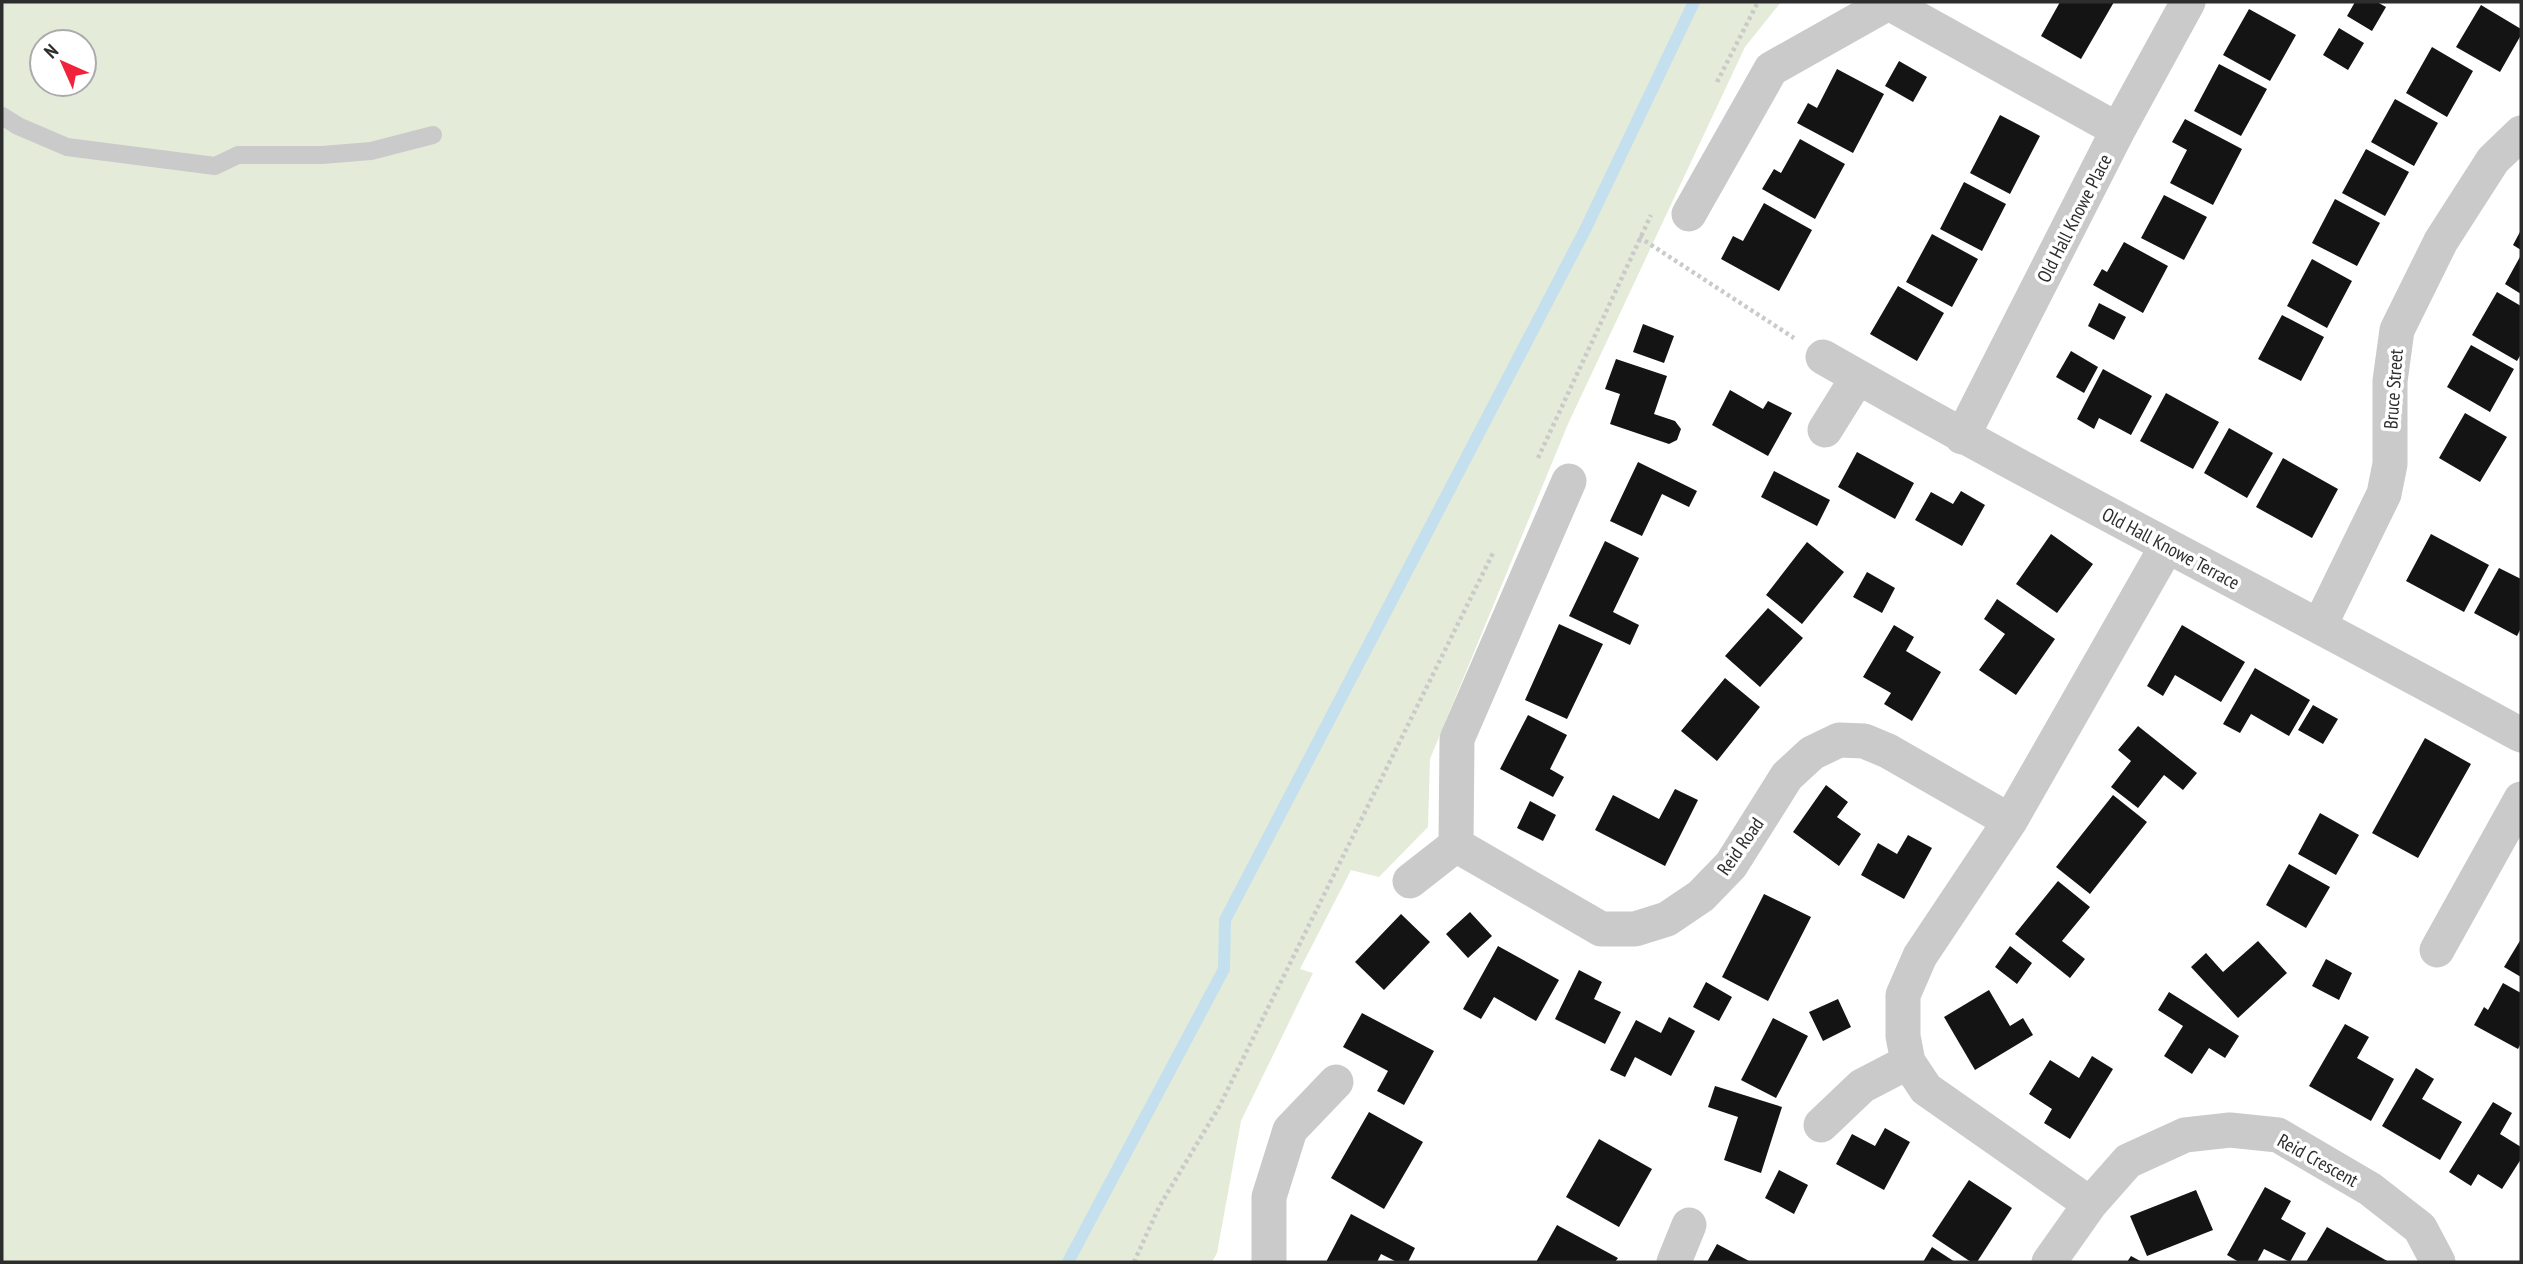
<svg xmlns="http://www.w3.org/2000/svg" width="2523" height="1264" font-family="'PT Sans Narrow',sans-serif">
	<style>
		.green { fill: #e4ecd9; fill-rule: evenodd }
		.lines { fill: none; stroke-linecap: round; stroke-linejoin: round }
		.stream { stroke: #c4dfed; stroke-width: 12 }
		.building { fill: #141414 }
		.path { stroke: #cacaca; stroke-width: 4.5; stroke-dasharray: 3.5 3.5; stroke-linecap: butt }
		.service { stroke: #cacaca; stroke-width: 18 }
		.minor { stroke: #cacaca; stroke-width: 35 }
		.labels { text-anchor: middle; stroke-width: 7; stroke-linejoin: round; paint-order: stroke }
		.street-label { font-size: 19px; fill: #2d2d2d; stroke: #fff }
	</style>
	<rect width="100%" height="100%" fill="#fff"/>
	<!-- green -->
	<path class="green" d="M2,2H1781L1745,47L1568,424L1430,759L1428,827L1379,877L1351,870L1300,969L1313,973L1241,1121L1217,1253L1212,1262H2ZM42,42H84V84H42Z"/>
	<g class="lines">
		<!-- stream -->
		<path class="stream" d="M1068,1262L1224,969L1225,920L1585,230L1694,2"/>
	</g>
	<!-- building -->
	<path class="building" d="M2060,2H2114L2081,59L2041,36Z
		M2355,2H2377L2386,7L2372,31L2347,16Z
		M2481,5L2521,29V35L2500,72L2456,47Z
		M2249,9L2296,35L2270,81L2223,55Z
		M2339,28L2364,43L2348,70L2323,55Z
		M2432,47L2473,71L2447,117L2406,93Z
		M1899,61L1927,77L1913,102L1885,86Z
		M2219,64L2267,89L2241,136L2194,111Z
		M1837,69L1884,94L1853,153L1797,123L1808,103L1817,108Z
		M2395,99L2438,123L2414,166L2371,142Z
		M2000,115L2040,136L2010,194L1970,173Z
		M2185,119L2242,149L2213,205L2170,183L2187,150L2172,142Z
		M1800,139L1845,164L1815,219L1762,189L1774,169L1781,173Z
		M2366,149L2409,172L2385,216L2342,193Z
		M1964,182L2006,204L1982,251L1940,229Z
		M2164,195L2207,217L2184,260L2141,238Z
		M2335,199L2380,223L2357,266L2312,243Z
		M1764,203L1812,230L1779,291L1721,259L1733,236L1743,241Z
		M2521,230V250L2513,245Z
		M1932,234L1978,259L1952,307L1906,282Z
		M2124,242L2168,266L2143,313L2093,285L2102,269L2107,272Z
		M2521,255V294L2505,284Z
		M2312,259L2352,281L2327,328L2287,306Z
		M1898,286L1944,313L1917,361L1870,334Z
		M2497,292L2521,306V354L2517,361L2472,335Z
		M2099,303L2126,317L2114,340L2088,326Z
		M2282,315L2324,337L2301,381L2258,359Z
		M1643,324L1674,336L1664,363L1633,352Z
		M2471,345L2514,369L2490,412L2447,387Z
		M2071,351L2098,367L2084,393L2056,377Z
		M1616,359L1667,376L1654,414L1675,421L1681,429L1677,440L1669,444L1610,424L1620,394L1605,389Z
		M2103,369L2152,396L2131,435L2099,418L2094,429L2077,419Z
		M1730,390L1763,409L1768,401L1792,413L1768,456L1712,425Z
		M2166,393L2219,422L2193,469L2140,441Z
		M2465,413L2507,437L2480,482L2439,458Z
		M2229,428L2273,453L2247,498L2204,473Z
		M1857,452L1914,483L1895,519L1838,487Z
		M2283,458L2338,489L2312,538L2256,507Z
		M1638,462L1697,491L1689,507L1662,494L1642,536L1610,521Z
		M1774,471L1830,500L1817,526L1761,497Z
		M1961,491L1985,505L1962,546L1915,520L1931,492L1953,504Z
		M2051,534L2093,564L2057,613L2016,584Z
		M2431,534L2489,565L2464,612L2406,581Z
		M1605,541L1639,558L1613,612L1639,625L1630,645L1569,616Z
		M1807,542L1844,572L1802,624L1766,595Z
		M2499,568L2521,579V628L2517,636L2474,613Z
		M1867,572L1895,588L1882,613L1853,597Z
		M1997,599L2055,639L2016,695L1979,670L2005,634L1984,619Z
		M1768,608L1803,638L1760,687L1725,656Z
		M1559,624L1603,644L1567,719L1525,700Z
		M1894,625L1914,637L1906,651L1941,672L1912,721L1884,704L1891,693L1863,677Z
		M2182,625L2245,662L2221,702L2175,675L2163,696L2147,686Z
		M2255,668L2310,700L2289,736L2251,714L2240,733L2223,724Z
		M1725,678L1760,707L1717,761L1681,731Z
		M2313,705L2338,719L2323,744L2298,730Z
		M1528,715L1567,735L1550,769L1564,777L1553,797L1500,769Z
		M2138,726L2197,773L2183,790L2164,775L2138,808L2111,787L2131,761L2118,750Z
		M2425,738L2471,764L2418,858L2372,833Z
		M1826,785L1848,802L1837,817L1861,834L1839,866L1793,832Z
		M1675,789L1698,800L1665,866L1595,830L1613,795L1659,819Z
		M2113,795L2147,822L2090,894L2056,867Z
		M1530,801L1556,815L1543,841L1517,828Z
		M2320,813L2359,835L2336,875L2298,854Z
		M1908,835L1932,848L1904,899L1861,875L1878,843L1897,854Z
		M2289,864L2330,887L2306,928L2266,905Z
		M2058,881L2090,907L2062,941L2085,959L2070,978L2015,934Z
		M1764,894L1811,917L1768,1001L1722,977Z
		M1470,912L1492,936L1468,958L1446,934Z
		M1401,914L1430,942L1384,990L1355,962Z
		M2521,939V977L2504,967Z
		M2258,941L2287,973L2238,1018L2191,967L2206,953L2223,972Z
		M1498,946L1559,980L1536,1021L1494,997L1481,1019L1463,1009Z
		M2010,946L2032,963L2017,984L1995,967Z
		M2326,959L2352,973L2339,1000L2312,986Z
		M1579,970L1602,982L1594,999L1621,1012L1605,1044L1555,1019Z
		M1706,982L1732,997L1719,1021L1693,1007Z
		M2503,983L2521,993V1043L2518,1049L2474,1025L2484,1007L2488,1010Z
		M1989,990L2010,1026L2023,1018L2033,1035L1975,1070L1944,1017Z
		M2169,992L2239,1036L2225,1058L2209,1048L2192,1074L2164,1056L2183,1026L2158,1010Z
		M1838,999L1851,1027L1823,1041L1809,1012Z
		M1362,1013L1434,1051L1404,1105L1377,1091L1388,1071L1343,1047Z
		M1669,1017L1695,1031L1671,1076L1635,1057L1625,1077L1610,1070L1636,1020L1661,1033Z
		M1773,1018L1808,1036L1776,1098L1741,1080Z
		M2345,1024L2369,1037L2357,1058L2394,1079L2371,1121L2309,1086Z
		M2092,1056L2113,1069L2070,1139L2044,1123L2052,1109L2029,1094L2050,1060L2079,1078Z
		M2416,1068L2434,1079L2422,1099L2462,1122L2440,1160L2382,1126Z
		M1715,1086L1782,1107L1761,1173L1724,1160L1738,1117L1708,1107Z
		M2493,1102L2512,1113L2500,1134L2521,1147V1159L2502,1189L2478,1174L2471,1186L2449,1172Z
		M1369,1112L1423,1142L1384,1209L1331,1178Z
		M1885,1128L1910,1142L1884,1190L1836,1164L1852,1134L1875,1146Z
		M1599,1139L1652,1169L1619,1227L1566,1197Z
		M1779,1170L1808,1185L1794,1214L1765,1198Z
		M1969,1180L2012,1208L1977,1262H1971L1932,1236Z
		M2265,1187L2291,1201L2281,1219L2306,1233L2290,1262L2264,1249L2257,1262H2239L2227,1255Z
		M2196,1190L2213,1230L2147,1256L2130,1216Z
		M1351,1214L1415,1248L1408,1262H1397L1381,1254L1377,1262H1326Z
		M1557,1225L1618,1258L1615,1262H1536Z
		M2327,1227L2334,1231L2389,1262H2306Z
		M1717,1244L1751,1262H1707Z
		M1932,1247L1955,1262H1923Z
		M2131,1256L2142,1262H2127Z"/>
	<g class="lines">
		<!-- path -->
		<path class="path" d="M1717,82L1758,2
			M1639,237L1794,338
			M1538,458L1651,215
			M1134,1262L1159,1207L1219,1107L1494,551"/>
		<!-- service -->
		<path class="service" d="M2,116L18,126L67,147L215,166L238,155H322L371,151L433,135"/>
		<!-- minor -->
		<path class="minor" d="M1887,2L2118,130
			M1689,214L1771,69L1890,2
			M1823,357C2053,489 2289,608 2521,735
			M1825,430L1858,377
			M1962,437L2118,130L2188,2
			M2320,625L2384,494L2390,464V381L2397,330L2441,241L2493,160L2521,133
			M1456,845L1601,929H1635L1667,919L1701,896L1731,865L1787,776L1812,753L1839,740L1864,741L1888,751L2010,821
			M1410,881L1456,845L1457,739L1569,481
			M2437,950L2521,799
			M1821,1125L1862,1086L1908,1062
			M2090,1204L1926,1089L1908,1062L1903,1036V995L1920,956L2010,821L2167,546
			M1269,1262V1197L1290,1130L1336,1082
			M1674,1262L1689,1225
			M2049,1262L2090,1204L2128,1161L2185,1135L2230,1130L2278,1135L2370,1189L2420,1228L2438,1262"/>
	</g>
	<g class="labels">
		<!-- street labels -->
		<g class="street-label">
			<text transform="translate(2074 218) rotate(-63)" y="7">Old Hall Knowe Place</text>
			<text transform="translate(2393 389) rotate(-86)" y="7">Bruce Street</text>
			<text transform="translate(2171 548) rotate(28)" y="7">Old Hall Knowe Terrace</text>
			<text transform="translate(1740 846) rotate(-55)" y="7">Reid Road</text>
			<text transform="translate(2318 1160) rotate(29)" y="7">Reid Crescent</text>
		</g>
	</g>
	<!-- border -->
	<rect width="2523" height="1264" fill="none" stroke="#2d2d2d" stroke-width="7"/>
	<!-- north arrow -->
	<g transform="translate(63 63) rotate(315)"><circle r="33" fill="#ffffff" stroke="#ababab" stroke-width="2"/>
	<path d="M0-5L12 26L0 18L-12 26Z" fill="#f0233b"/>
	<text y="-10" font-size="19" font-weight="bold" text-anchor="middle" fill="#2d2d2d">N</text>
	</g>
</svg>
